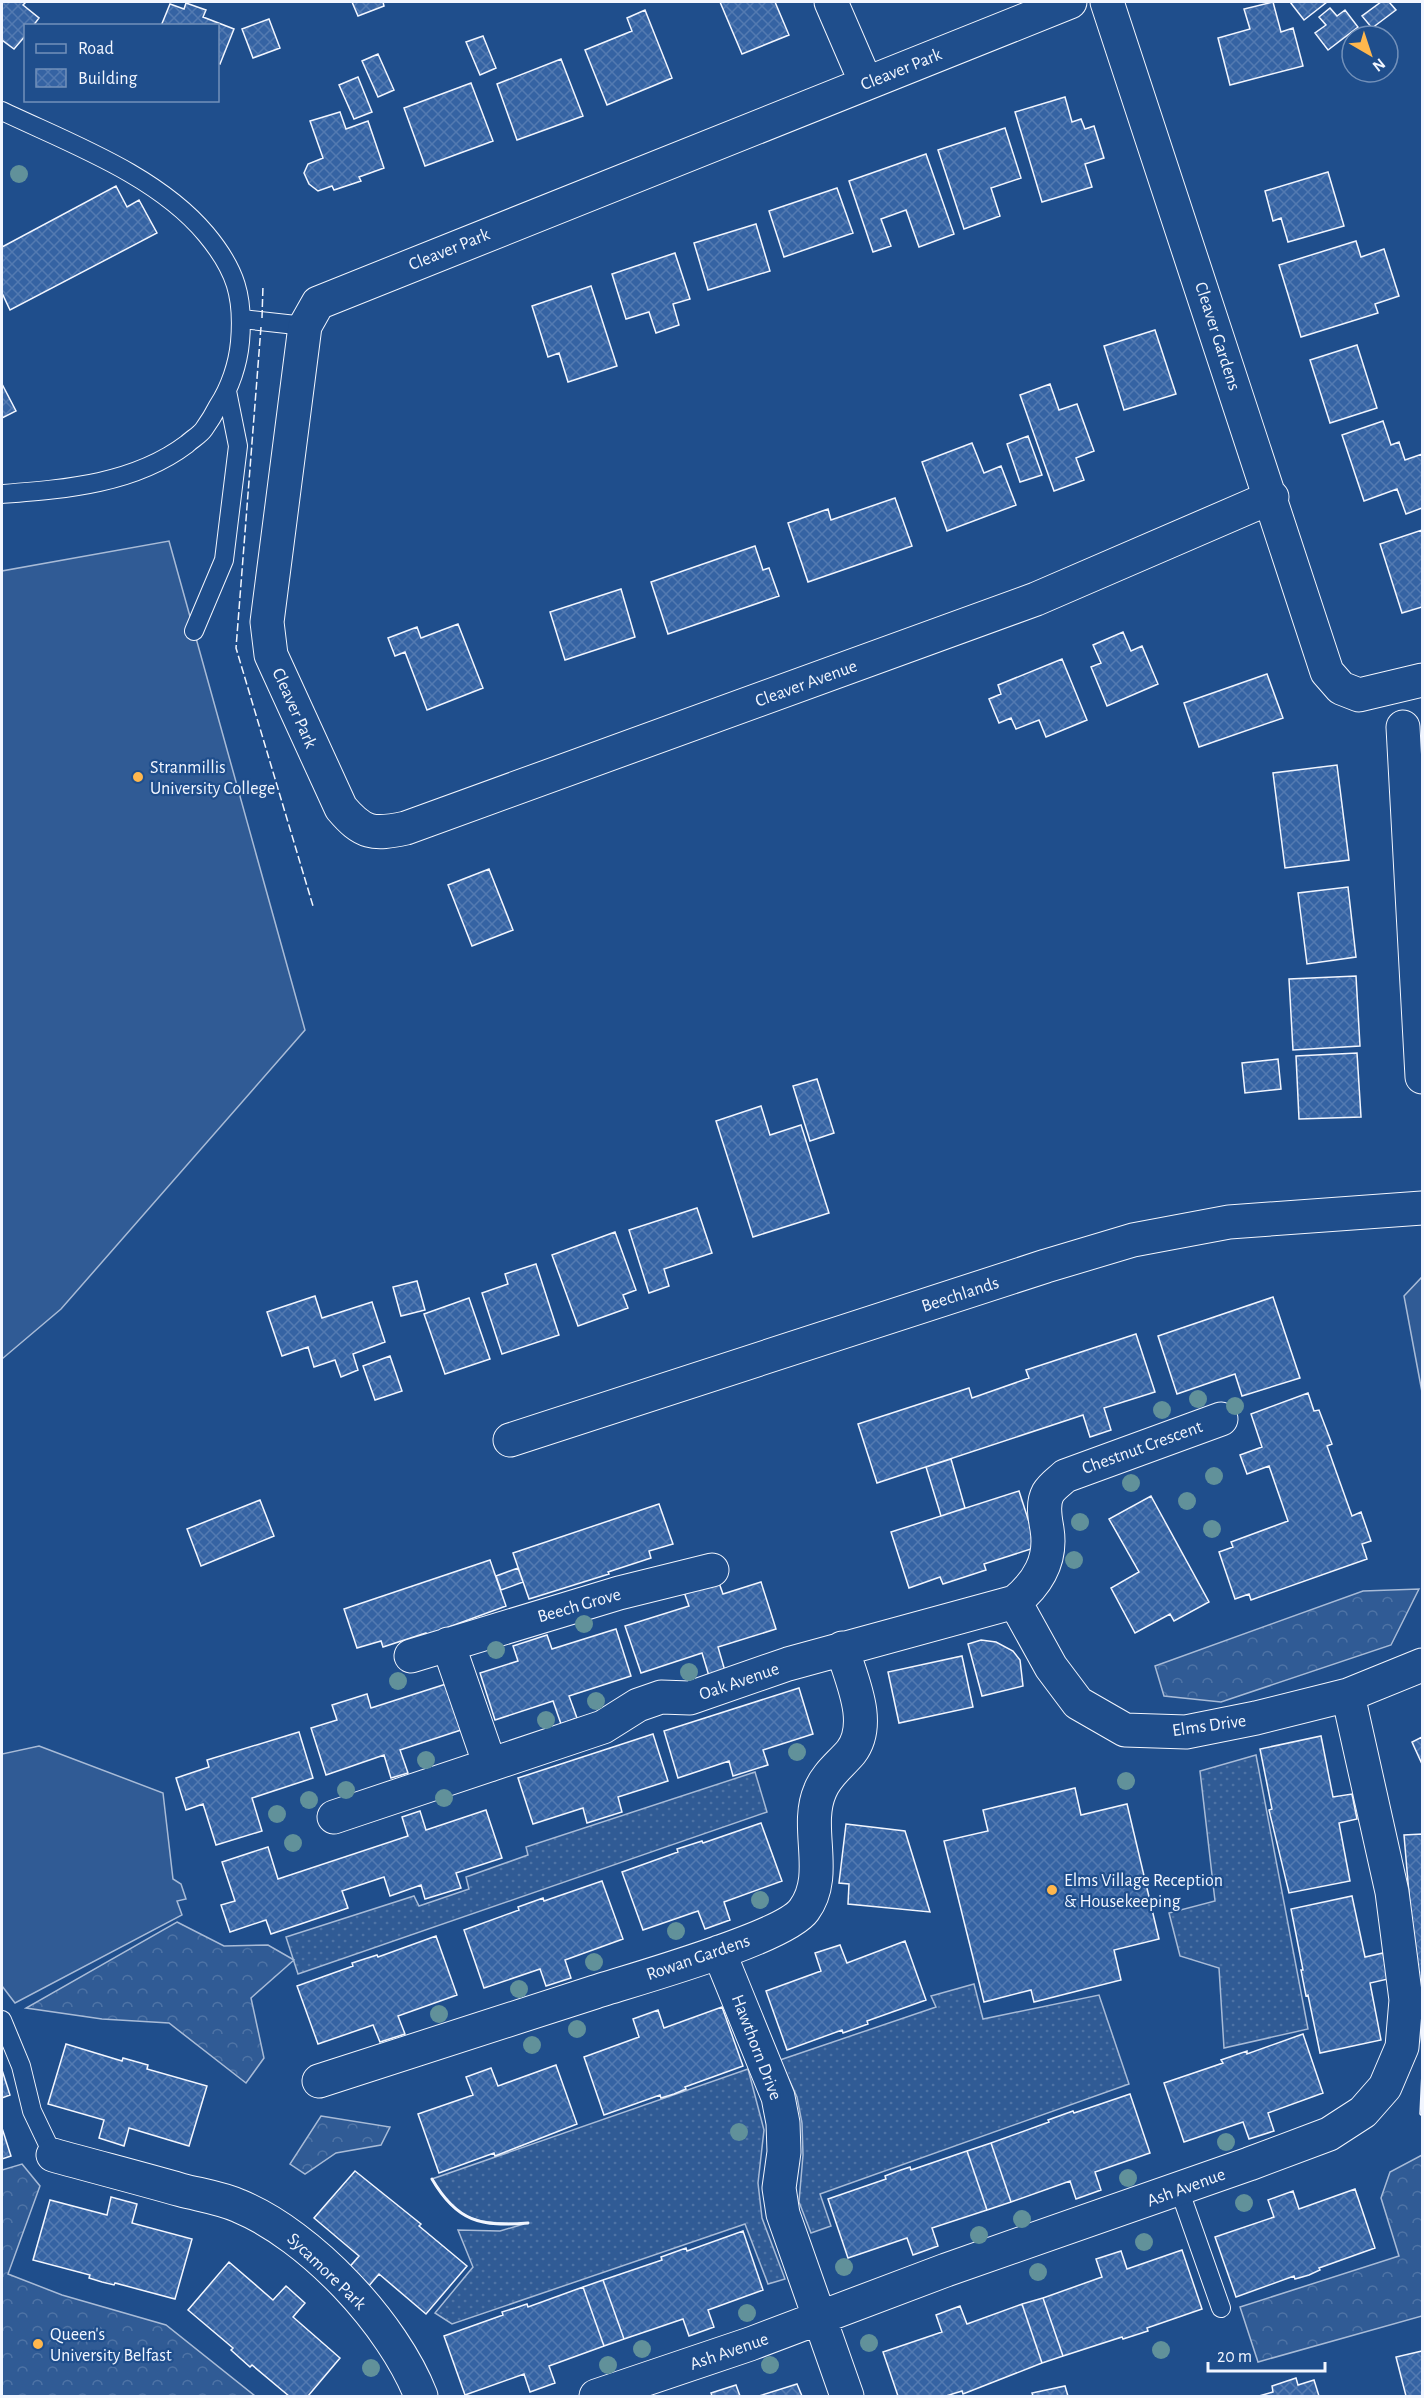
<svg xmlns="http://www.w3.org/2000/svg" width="1424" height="2398" font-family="'Alegreya Sans',sans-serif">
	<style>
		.grass { fill: url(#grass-dots); stroke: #a8bbd7; stroke-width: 1.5 }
		.forest { fill: url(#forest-crowns); stroke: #a8bbd7; stroke-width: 1.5 }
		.built { fill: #305b95; stroke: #a8bbd7; stroke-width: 1.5 }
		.building { fill: url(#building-cross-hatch); stroke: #f2f6ff; stroke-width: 1.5 }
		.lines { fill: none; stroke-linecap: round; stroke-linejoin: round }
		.street-tunnel { stroke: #3f679d; stroke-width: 33; stroke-dasharray: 33 16; stroke-linecap: butt }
		.lane-casing { stroke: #f2f6ff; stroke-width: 20 }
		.street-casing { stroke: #f2f6ff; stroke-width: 35 }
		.lane { stroke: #1f4e8c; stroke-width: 18 }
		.street { stroke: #1f4e8c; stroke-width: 33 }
		.fence { stroke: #f2f6ff; stroke-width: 1.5; stroke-dasharray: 8 3; stroke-linecap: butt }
		.wall { stroke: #f2f6ff; stroke-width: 3 }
		.tree { fill: #61919a }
		.poi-dot { fill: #ffb74d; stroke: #1f4e8c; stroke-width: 2 }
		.labels { text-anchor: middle; stroke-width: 4.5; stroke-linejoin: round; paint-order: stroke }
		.street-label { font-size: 18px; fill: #f2f6ff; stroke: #1f4e8c }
		.poi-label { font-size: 18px; fill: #f2f6ff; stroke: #1f4e8c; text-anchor: start }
	</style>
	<defs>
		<pattern id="grass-dots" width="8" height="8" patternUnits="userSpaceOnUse" patternTransform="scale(1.5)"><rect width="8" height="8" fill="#305b95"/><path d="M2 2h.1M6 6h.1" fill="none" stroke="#4e73a5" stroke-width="1.8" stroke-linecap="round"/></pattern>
		<pattern id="forest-crowns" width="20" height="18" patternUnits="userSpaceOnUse" patternTransform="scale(1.5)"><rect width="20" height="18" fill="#305b95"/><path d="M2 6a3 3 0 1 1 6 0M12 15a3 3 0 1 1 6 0" fill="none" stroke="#4e73a5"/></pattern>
		<pattern id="building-cross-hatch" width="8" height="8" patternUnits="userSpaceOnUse" patternTransform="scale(1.5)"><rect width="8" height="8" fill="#3563a3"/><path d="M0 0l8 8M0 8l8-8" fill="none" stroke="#537ab1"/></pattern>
	</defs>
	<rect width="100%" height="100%" fill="#1f4e8c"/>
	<!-- grass -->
	<path class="grass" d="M1256,1755L1308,2029L1224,2048L1219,1968L1180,1956L1169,1913L1215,1901L1200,1771Z
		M755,1772L767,1812L298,1974L286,1937L414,1896L419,1906L469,1889L466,1877L528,1855L526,1847Z
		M974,1984L983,2019L1099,1995L1129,2084L820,2194L831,2226L811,2233L799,2202L803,2155L802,2123L797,2097L780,2060L936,2007L931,1996Z
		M748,2069L764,2130L758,2183L762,2218L785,2279L768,2284L745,2224L452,2324L435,2313L473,2267L458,2230L500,2231L524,2224C478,2222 458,2224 432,2179Z"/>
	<!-- forest -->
	<path class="forest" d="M1419,1589L1391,1645L1221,1702L1164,1696L1155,1666L1363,1591Z
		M177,1922L224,1946L268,1945L294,1960L251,1998L264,2058L246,2083L169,2023L102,2019L26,2008Z
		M321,2116L390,2127L381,2145L336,2153L305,2174L290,2164Z
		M1422,2155V2316L1258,2362L1240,2307L1399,2256L1381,2198L1390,2172Z
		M22,2164L40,2186L8,2274L62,2295L166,2325L255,2396H2V2170Z"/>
	<!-- built -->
	<path class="built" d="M169,541L305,1030L61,1309L2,1359V571Z
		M1422,1277V1392L1404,1296Z
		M39,1746L163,1793L173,1879L181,1884L186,1899L177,1901L182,1915L15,2003L2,1986V1754Z"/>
	<!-- building -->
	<path class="building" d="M2,2H26L23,5L39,18L33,26H26V35L14,49L2,40Z
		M352,2H383L384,6L358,16Z
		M720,2H775L789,35L742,54Z
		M1273,2L1281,32L1293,28L1303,66L1230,85L1218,38L1250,29L1244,9Z
		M1290,2H1327L1304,20Z
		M1381,2H1389L1396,10L1372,28L1362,16Z
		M186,3L206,10L203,17L234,29L220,64L218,63V26H161L170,4L184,9Z
		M1330,8L1337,16L1345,10L1358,27L1328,50L1315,33L1326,25L1319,17Z
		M645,10L672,78L607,105L585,50L632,31L627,18Z
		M269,19L280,48L253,58L242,29Z
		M483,36L496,68L480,75L466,42Z
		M378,54L394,90L378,97L362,61Z
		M561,59L583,116L517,140L497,84Z
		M358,77L372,112L354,119L339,85Z
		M471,83L493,141L425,166L404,108Z
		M1065,97L1072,122L1081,119L1085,129L1094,126L1104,158L1085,164L1092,187L1042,202L1015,112Z
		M340,112L346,129L368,121L384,168L359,177L361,181L334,190L332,186L318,191L309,184L304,173L308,164L323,158L310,121Z
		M1005,128L1021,178L991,188L1000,216L964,229L938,150Z
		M926,154L954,234L919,247L906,210L881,219L891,246L873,252L849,181Z
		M1328,172L1344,226L1288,242L1281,218L1273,221L1265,191Z
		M116,186L127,207L139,200L157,233L10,310L2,293V247Z
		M837,188L853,233L784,257L769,211Z
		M756,224L770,271L708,290L694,243Z
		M1356,241L1361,257L1384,249L1399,296L1375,304L1378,313L1301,337L1279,265Z
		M675,253L690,299L673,304L679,325L656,333L649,312L626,319L612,274Z
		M591,286L617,366L568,382L559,353L548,357L532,306Z
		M1155,330L1176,394L1124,410L1104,346Z
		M1357,345L1377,408L1330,423L1310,360Z
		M2,384L16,411L2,418Z
		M1050,384L1059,410L1077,404L1094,451L1076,458L1084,480L1054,491L1020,395Z
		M1383,421L1391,445L1399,442L1405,460L1422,454V508L1406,514L1397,489L1364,501L1342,435Z
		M1028,436L1042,475L1020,482L1007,444Z
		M972,443L984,473L1001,466L1016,505L947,531L922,462Z
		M895,498L912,546L808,582L788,523L828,509L831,520Z
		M1422,530V607L1402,613L1380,544Z
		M755,546L763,570L769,568L779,596L668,634L651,582Z
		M621,589L635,637L565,660L550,612Z
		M458,624L483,688L427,710L405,652L395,656L388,638L417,627L421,638Z
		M1123,632L1131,651L1142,646L1158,684L1107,706L1091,667L1101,663L1093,645Z
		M1062,659L1087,720L1046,737L1039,720L1016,729L1011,718L999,723L989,699L1001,694L998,685Z
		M1267,674L1283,718L1199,747L1184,703Z
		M1337,765L1349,860L1285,868L1273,773Z
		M489,869L513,930L472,946L448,885Z
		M1348,887L1356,957L1307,964L1298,893Z
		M1356,976L1360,1046L1293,1050L1289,979Z
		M1357,1053L1361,1117L1299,1119L1296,1056Z
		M1278,1059L1281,1089L1245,1093L1242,1063Z
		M817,1079L834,1133L810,1141L793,1086Z
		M761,1106L770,1135L801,1125L829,1213L753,1237L716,1121Z
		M697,1208L712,1253L664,1269L669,1286L649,1293L629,1230Z
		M615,1232L636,1290L623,1295L628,1308L578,1326L552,1255Z
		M536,1264L559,1335L502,1354L482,1293L508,1284L505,1274Z
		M417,1281L425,1310L401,1316L393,1287Z
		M315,1296L322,1318L372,1302L385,1342L353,1354L358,1370L341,1377L335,1360L314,1367L308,1347L282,1356L267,1312Z
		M1273,1297L1300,1378L1242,1396L1235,1374L1177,1394L1158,1336Z
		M469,1298L490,1359L445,1374L424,1314Z
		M1136,1334L1155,1392L1104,1408L1111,1430L1090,1437L1083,1415L877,1483L858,1424L969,1388L972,1398L1029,1378L1026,1370Z
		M390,1356L402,1391L375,1400L363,1366Z
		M1308,1393L1314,1411L1319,1410L1332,1444L1327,1446L1352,1516L1361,1512L1371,1541L1362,1544L1367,1559L1251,1600L1249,1594L1235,1599L1219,1552L1233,1547L1231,1542L1288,1521L1269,1466L1247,1474L1240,1455L1262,1447L1251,1414Z
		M951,1459L965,1508L941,1516L926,1467Z
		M1019,1491L1037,1547L984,1564L986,1570L943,1584L940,1577L909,1588L891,1532Z
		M1151,1496L1209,1602L1174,1621L1170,1614L1135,1633L1111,1588L1139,1572L1109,1519Z
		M260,1500L274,1536L201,1566L187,1529Z
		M659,1504L673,1544L649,1551L651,1558L608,1572L609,1574L529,1599L513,1553Z
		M490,1560L506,1606L427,1635L426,1633L383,1647L381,1641L357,1648L344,1609Z
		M518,1568L523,1582L501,1590L496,1576Z
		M718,1580L723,1594L761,1582L776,1629L718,1647L725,1671L709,1676L702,1653L641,1673L625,1626L689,1606L684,1592Z
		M616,1629L631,1676L569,1696L577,1718L561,1724L553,1701L495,1720L480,1673L518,1661L513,1646L547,1635L552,1649Z
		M981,1640L996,1642L1013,1651L1020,1660L1023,1686L982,1696L968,1644Z
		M962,1656L973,1707L899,1723L888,1672Z
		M446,1684L461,1730L400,1750L408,1773L391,1778L384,1755L326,1775L311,1728L337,1720L332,1705L367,1694L371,1708Z
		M799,1688L813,1734L763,1750L768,1765L733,1776L729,1761L678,1778L664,1731Z
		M299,1732L313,1778L252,1798L262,1831L216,1845L203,1804L186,1810L176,1778L209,1767L207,1760Z
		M653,1734L668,1781L618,1797L622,1812L587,1823L583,1808L533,1824L518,1778Z
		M1321,1736L1333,1797L1352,1794L1357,1819L1339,1823L1350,1881L1289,1893L1269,1810L1272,1809L1260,1749Z
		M1422,1737V1764L1412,1742Z
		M1075,1788L1081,1815L1127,1804L1159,1939L1114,1950L1121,1980L1034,2002L1031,1990L984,2002L944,1841L988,1831L983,1810Z
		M486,1810L502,1858L456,1873L461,1888L425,1899L421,1885L390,1896L384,1877L342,1891L348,1908L271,1934L266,1920L230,1932L221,1905L235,1901L222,1862L268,1847L278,1879L408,1836L402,1817L420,1811L426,1830Z
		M761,1823L782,1881L724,1902L730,1920L705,1929L698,1911L643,1930L622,1872L678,1852L677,1849L702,1841L703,1843Z
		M846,1824L905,1831L930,1912L848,1904L849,1884L839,1883Z
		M1422,1834V2047L1404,1835Z
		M602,1881L623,1939L565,1960L571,1978L546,1986L540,1969L484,1988L464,1930L519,1910L518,1907L543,1898L544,1901Z
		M1352,1896L1365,1957L1383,1953L1388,1979L1370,1983L1381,2040L1320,2053L1308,1995L1306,1996L1301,1970H1303L1291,1909Z
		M436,1936L457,1995L398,2016L405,2034L380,2042L373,2025L318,2044L297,1986L353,1966L352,1963L377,1955L378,1957Z
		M905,1941L926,2000L867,2021L868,2024L843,2033L842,2030L787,2050L766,1991L821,1971L815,1953L840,1945L847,1963Z
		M722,2007L743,2066L685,2087L686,2089L674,2094L661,2098L660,2095L604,2115L584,2057L639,2037L633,2019L658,2010L664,2028Z
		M1303,2034L1323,2093L1268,2113L1274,2131L1249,2139L1243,2122L1184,2142L1164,2083L1223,2063L1221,2060L1247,2051V2054Z
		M66,2044L122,2061L123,2058L148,2065L147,2069L207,2086L189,2146L129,2128L124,2146L99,2138L104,2120L48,2104Z
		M556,2065L577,2124L495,2156L494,2153L439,2173L418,2114L473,2095L466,2077L491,2068L498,2086Z
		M2,2070L10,2095L2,2098Z
		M1422,2073V2116L1420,2114Z
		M1130,2094L1150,2153L1095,2172L1101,2190L1076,2199L1070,2181L1011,2202L991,2143L1049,2122L1048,2120L1073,2111L1074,2113Z
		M2,2128L11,2156L2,2159Z
		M991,2143L1011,2202L987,2210L967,2151Z
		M967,2151L987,2210L932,2228L938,2246L913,2255L907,2238L848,2258L828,2199L886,2179L885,2176L898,2171L910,2167L911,2170Z
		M355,2171L421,2224L419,2226L467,2266L426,2314L379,2274L367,2288L346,2271L359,2256L314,2218Z
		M1355,2189L1375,2248L1319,2268L1320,2270L1309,2275L1295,2279L1294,2276L1236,2297L1215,2237L1274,2217L1268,2200L1293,2191L1299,2209Z
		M111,2197L137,2204L132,2223L192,2239L175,2299L115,2283L114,2285L102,2282L89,2278L90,2275L33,2260L50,2200L107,2215Z
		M743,2231L763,2290L708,2310L714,2327L689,2336L683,2319L624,2339L603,2280L662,2260L661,2257L686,2248L687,2251Z
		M1182,2250L1202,2309L1147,2328L1148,2331L1123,2339L1122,2337L1063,2356L1043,2298L1102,2277L1096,2259L1121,2251L1127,2269Z
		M229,2262L273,2300L286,2286L305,2303L293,2317L340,2358L308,2396H289L252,2365L250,2367L231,2350L233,2348L188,2310Z
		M603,2280L624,2339L604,2346L583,2287Z
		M583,2287L604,2346L549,2366L555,2383L530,2392L524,2374L465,2395L444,2336L503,2315L502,2312L515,2308L527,2304L528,2307Z
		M1043,2298L1063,2356L1042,2363L1022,2304Z
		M1022,2304L1042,2363L963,2394L962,2391L946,2396H898L883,2352L942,2332L936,2315L960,2306L967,2324Z
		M1422,2351V2396H1406L1396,2357Z
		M1296,2378L1298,2385L1314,2380L1319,2396H1259L1273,2392L1272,2386Z
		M797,2384L802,2396H759Z
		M736,2385L740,2396H712L711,2393Z
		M1065,2386L1068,2396H1033L1032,2393Z"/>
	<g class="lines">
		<!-- street-tunnel -->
		<path class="street-tunnel" d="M1421,1968H1422"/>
		<!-- lane casing -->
		<g class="lane-casing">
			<path id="lane" d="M2,111C69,143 157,175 206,234C236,270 244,297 240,342C238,364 230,388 218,406C214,414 209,422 204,429C200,435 192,439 187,444C134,484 66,489 2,494
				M242,319L305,326
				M194,631L224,560L238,446L227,391
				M2,2020L21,2066L32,2111L53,2155
				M1179,2189L1221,2308"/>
		</g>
		<!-- street casing -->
		<g class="street-casing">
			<path id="street" d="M831,2L866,83
				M1070,2L318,303L305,326L267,622L271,655L341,808C363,834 373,835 406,828L1036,599L1272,497
				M1107,2L1327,672L1341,688L1359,695L1422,680
				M1403,727L1422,1077
				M510,1440L1046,1266L1133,1240L1229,1222L1422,1208
				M1015,1602L1051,1667L1078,1703L1125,1730L1186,1732L1256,1718L1348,1695L1422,1665
				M448,1644L490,1765
				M411,1656L619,1593L712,1570
				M334,1817L603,1727L638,1705L661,1697L690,1698L788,1664L1015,1602C1038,1583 1052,1560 1047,1529C1045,1517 1042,1504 1048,1493C1052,1486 1060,1481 1065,1476L1221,1419
				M719,1952L778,2097L783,2123L784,2152L779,2188L783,2214L847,2396
				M319,2081C411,2052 503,2022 595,1992C635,1979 784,1938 804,1910C830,1875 804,1828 820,1791C826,1775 840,1765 851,1752C873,1723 851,1679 842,1648
				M53,2155C96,2167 139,2178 181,2190C200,2195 221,2198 239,2206C311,2236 393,2324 421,2396
				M596,2396L750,2344L946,2270L1249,2164L1329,2134L1363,2112L1385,2087L1402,2047L1406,2000L1392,1892L1348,1695"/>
		</g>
		<!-- lane -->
		<use href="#lane" class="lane"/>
		<!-- street -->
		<use href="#street" class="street"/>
		<!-- fence -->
		<path class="fence" d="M262,318L263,285
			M261,327L236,648L313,906"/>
		<!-- wall -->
		<path class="wall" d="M432,2179C457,2222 481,2227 528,2223"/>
	</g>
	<!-- trees -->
	<g class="tree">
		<circle cx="19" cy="174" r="9"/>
		<circle cx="1198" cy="1399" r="9"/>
		<circle cx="1235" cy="1406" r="9"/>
		<circle cx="1162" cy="1410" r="9"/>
		<circle cx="1214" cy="1476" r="9"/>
		<circle cx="1131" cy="1483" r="9"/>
		<circle cx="1187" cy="1501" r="9"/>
		<circle cx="1080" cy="1522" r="9"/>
		<circle cx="1212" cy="1529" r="9"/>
		<circle cx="1074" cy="1560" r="9"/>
		<circle cx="584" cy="1624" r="9"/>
		<circle cx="496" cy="1650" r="9"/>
		<circle cx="689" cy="1672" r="9"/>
		<circle cx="398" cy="1681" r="9"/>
		<circle cx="596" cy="1701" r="9"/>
		<circle cx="546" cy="1720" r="9"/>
		<circle cx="797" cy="1752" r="9"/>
		<circle cx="426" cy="1760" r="9"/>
		<circle cx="1126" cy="1781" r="9"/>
		<circle cx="346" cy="1790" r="9"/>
		<circle cx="444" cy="1798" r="9"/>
		<circle cx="309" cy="1800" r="9"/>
		<circle cx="277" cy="1814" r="9"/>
		<circle cx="293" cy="1843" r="9"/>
		<circle cx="760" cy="1900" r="9"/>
		<circle cx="676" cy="1931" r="9"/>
		<circle cx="594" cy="1962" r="9"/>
		<circle cx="519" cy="1989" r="9"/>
		<circle cx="439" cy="2014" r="9"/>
		<circle cx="577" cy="2029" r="9"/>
		<circle cx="532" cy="2045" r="9"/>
		<circle cx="739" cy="2132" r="9"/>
		<circle cx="1226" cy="2142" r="9"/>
		<circle cx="1128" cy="2178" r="9"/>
		<circle cx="1244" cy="2203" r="9"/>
		<circle cx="1022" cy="2219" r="9"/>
		<circle cx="979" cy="2235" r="9"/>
		<circle cx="1144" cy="2242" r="9"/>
		<circle cx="844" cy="2267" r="9"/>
		<circle cx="1038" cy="2272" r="9"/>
		<circle cx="747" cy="2313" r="9"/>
		<circle cx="869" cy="2343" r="9"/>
		<circle cx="642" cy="2349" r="9"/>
		<circle cx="1161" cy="2350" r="9"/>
		<circle cx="608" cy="2365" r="9"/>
		<circle cx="770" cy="2365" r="9"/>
		<circle cx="371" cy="2368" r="9"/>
	</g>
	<!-- markers -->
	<g class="poi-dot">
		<circle cx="138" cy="777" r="6"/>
		<circle cx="1052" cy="1890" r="6"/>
		<circle cx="38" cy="2344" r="6"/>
	</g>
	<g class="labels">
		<!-- street labels -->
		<g class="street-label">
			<text transform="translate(901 69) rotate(-22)" y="6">Cleaver Park</text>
			<text transform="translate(449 249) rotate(-22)" y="6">Cleaver Park</text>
			<text transform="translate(1218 336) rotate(72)" y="6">Cleaver Gardens</text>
			<text transform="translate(806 683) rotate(-20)" y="6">Cleaver Avenue</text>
			<text transform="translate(295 708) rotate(66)" y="6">Cleaver Park</text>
			<text transform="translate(960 1294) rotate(-18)" y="6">Beechlands</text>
			<text transform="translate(1142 1447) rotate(-20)" y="6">Chestnut Crescent</text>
			<text transform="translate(579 1605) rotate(-16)" y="6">Beech Grove</text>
			<text transform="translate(739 1681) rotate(-19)" y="6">Oak Avenue</text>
			<text transform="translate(1209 1725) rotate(-8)" y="6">Elms Drive</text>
			<text transform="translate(698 1957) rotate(-19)" y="6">Rowan Gardens</text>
			<text transform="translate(757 2047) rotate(69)" y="6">Hawthorn Drive</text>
			<text transform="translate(1186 2187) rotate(-20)" y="6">Ash Avenue</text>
			<text transform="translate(327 2271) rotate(44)" y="6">Sycamore Park</text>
			<text transform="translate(729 2351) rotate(-19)" y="6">Ash Avenue</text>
		</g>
		<!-- poi labels -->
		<g class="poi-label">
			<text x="150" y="773">Stranmillis<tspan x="150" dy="21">University College</tspan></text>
			<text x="1064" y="1886">Elms Village Reception<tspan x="1064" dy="21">&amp; Housekeeping</tspan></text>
			<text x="50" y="2340">Queen's<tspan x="50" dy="21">University Belfast</tspan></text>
		</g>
	</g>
	<!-- border -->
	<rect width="1424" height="2398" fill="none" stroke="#f2f6ff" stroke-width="6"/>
	<!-- legend -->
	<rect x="24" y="24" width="195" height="78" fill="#1f4e8c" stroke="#7391ba" stroke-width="1.5"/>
	<rect x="36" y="44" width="30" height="9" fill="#1f4e8c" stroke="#7391ba" stroke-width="1.5"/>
	<text x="78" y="54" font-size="18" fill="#f2f6ff">Road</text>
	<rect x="36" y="69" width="30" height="18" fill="url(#building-cross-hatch)" stroke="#7391ba" stroke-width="1.5"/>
	<text x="78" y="84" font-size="18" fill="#f2f6ff">Building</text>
	<!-- north arrow -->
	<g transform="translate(1370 54) rotate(141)"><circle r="28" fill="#1f4e8c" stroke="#7391ba" stroke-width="1.5"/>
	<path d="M0-4.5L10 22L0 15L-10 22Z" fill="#ffb74d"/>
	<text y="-9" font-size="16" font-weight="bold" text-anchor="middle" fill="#f2f6ff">N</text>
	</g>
	<!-- scale -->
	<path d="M1208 2362v9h117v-9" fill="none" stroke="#f2f6ff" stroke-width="3"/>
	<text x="1217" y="2362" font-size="18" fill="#f2f6ff" stroke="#1f4e8c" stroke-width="4.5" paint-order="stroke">20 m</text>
</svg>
